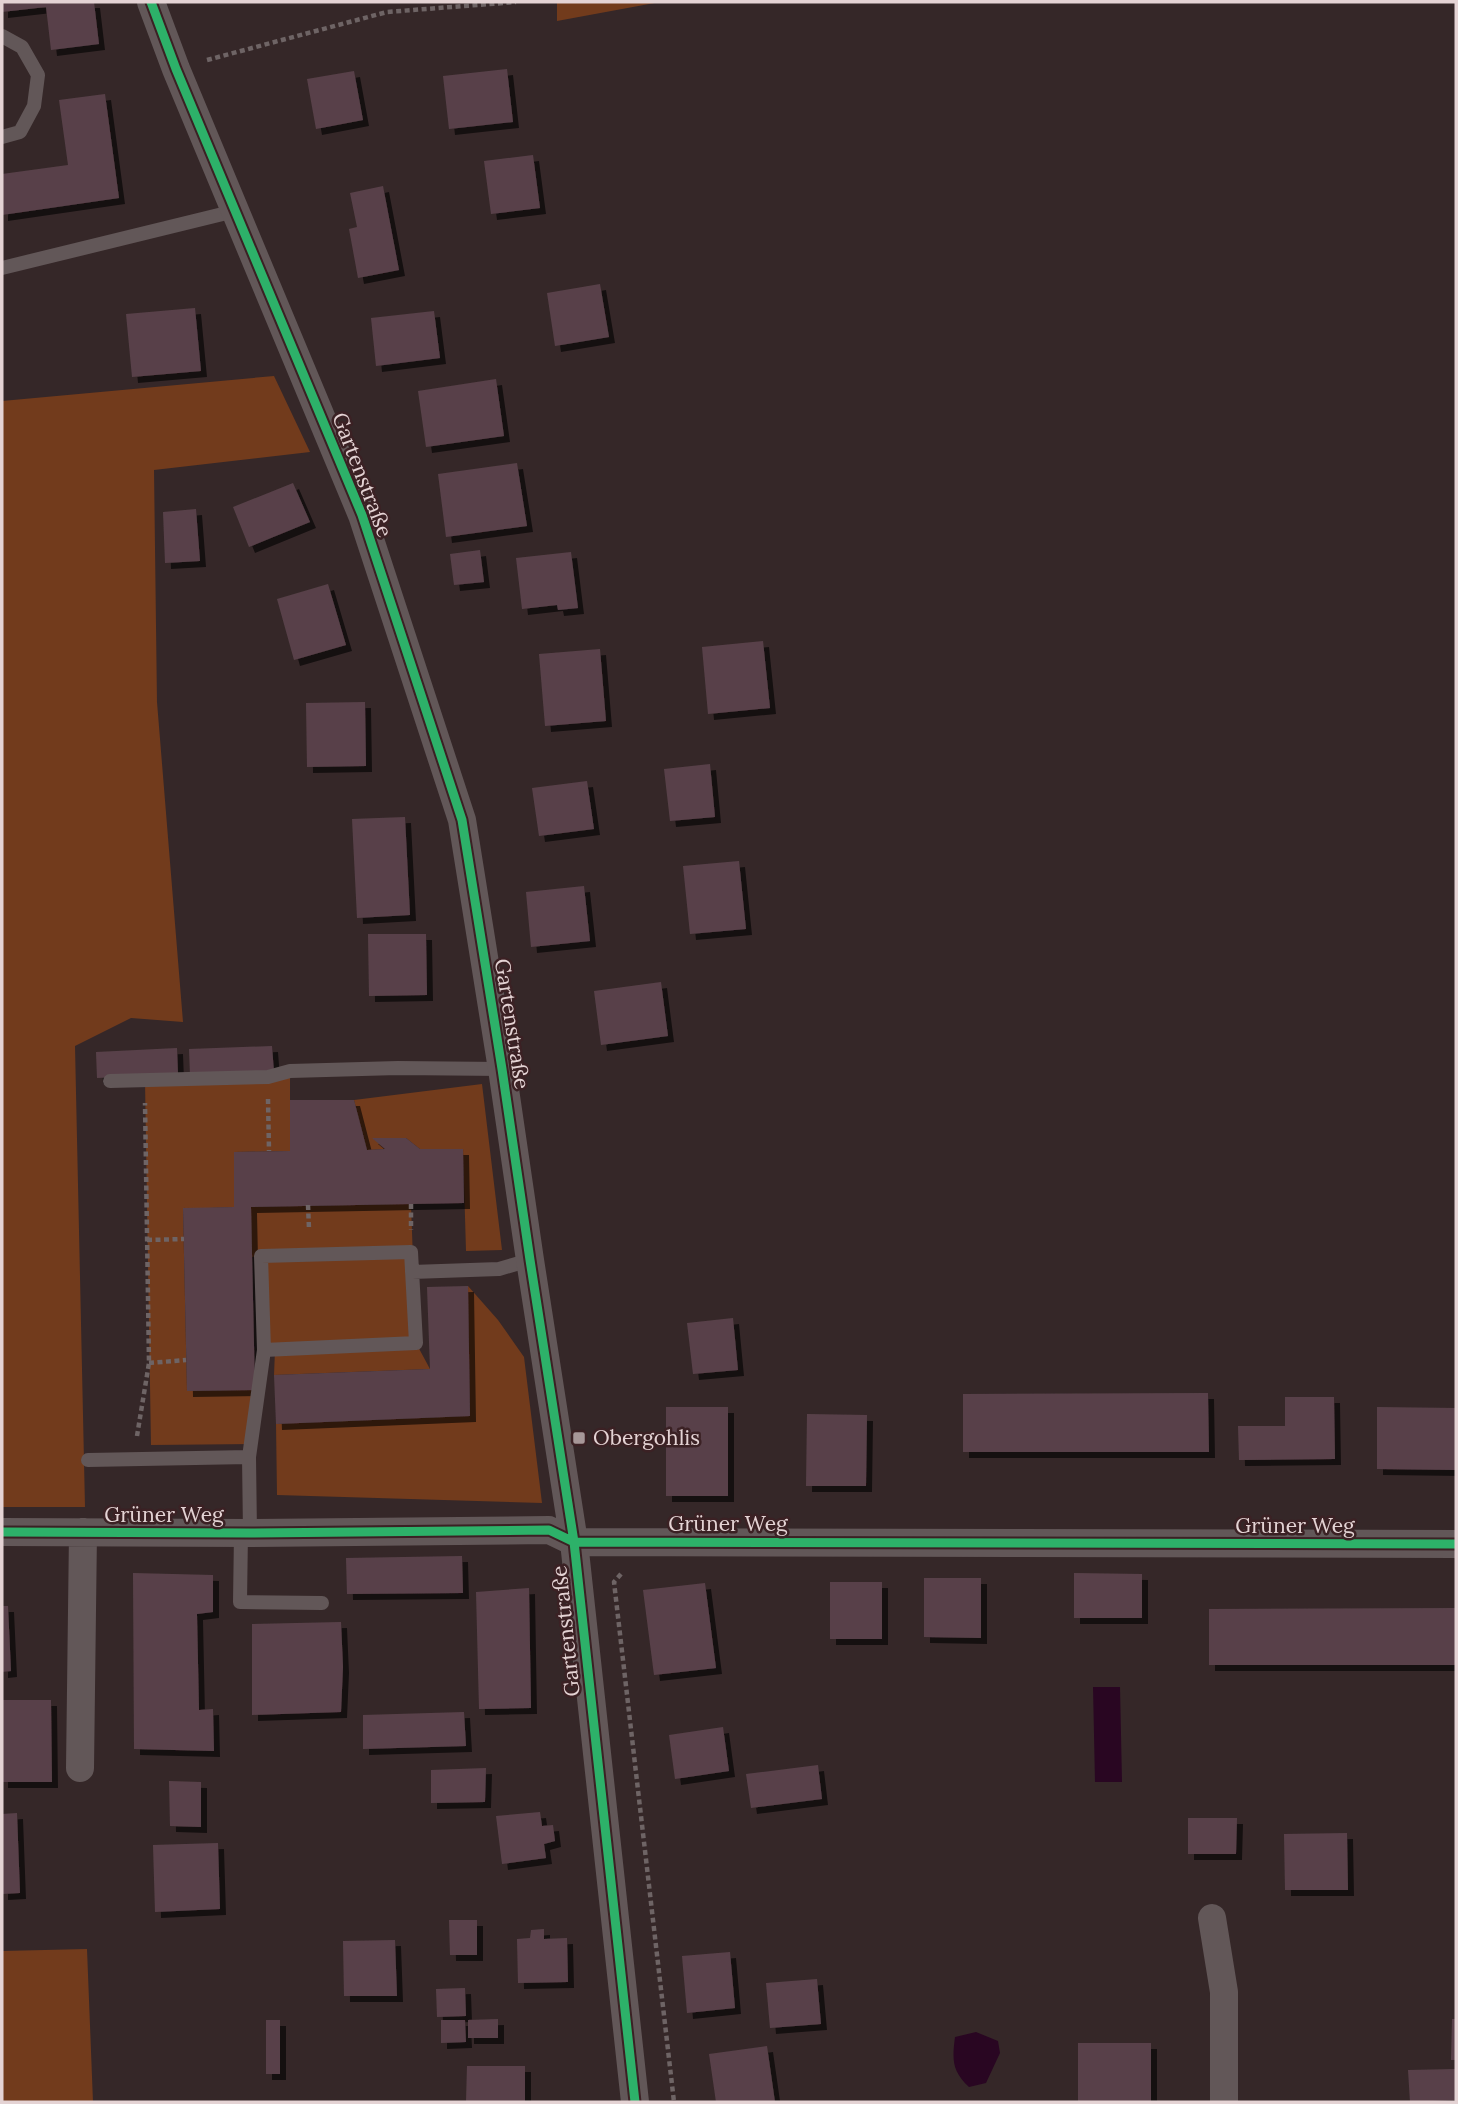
<svg xmlns="http://www.w3.org/2000/svg" width="1458" height="2104" font-family="Lora,serif">
	<style>
		.green { fill: #723b1c }
		.water { fill: #290622 }
		.building { fill: #584149; filter: url(#shadow) }
		.lines { fill: none; stroke-linecap: round; stroke-linejoin: round }
		.path { stroke: #6e6465; stroke-width: 4.5; stroke-dasharray: 5 3.5; stroke-linecap: butt }
		.lane { stroke: #625758; stroke-width: 14 }
		.street { stroke: #625758; stroke-width: 28 }
		.cycleway-casing { stroke: #3b2124; stroke-width: 13 }
		.cycleway { stroke: #2db169; stroke-width: 9 }
		.poi-dot { fill: #a79798; stroke: #3b2124; stroke-width: 2.5 }
		.labels { text-anchor: middle; stroke-width: 5; stroke-linejoin: round; paint-order: stroke }
		.street-label { font-size: 21px; fill: #e4d3d4; stroke: #3b2124 }
		.poi-label { font-size: 21px; fill: #e4d3d4; stroke: #3b2124; text-anchor: start }
	</style>
	<defs>
		<filter id="shadow"><feDropShadow dx="6" dy="6" stdDeviation="0" flood-color="#0009"/></filter>
	</defs>
	<rect width="100%" height="100%" fill="#352728"/>
	<!-- green -->
	<path class="green" d="M557,2H660L557,21Z
		M274,376L310,452L154,470L157,702L183,1022L131,1018L75,1046L85,1507H2V401Z
		M290,1071V1151L234,1152V1207L183,1209L187,1391L255,1390L254,1444L151,1445L145,1081Z
		M482,1084L502,1250L466,1251L463,1149H420L406,1138H373L385,1149L367,1150L354,1100Z
		M411,1204L416,1343L430,1369L274,1375L275,1350H264L261,1256L252,1257L251,1207Z
		M468,1286L498,1320L524,1357L542,1503L277,1495L276,1424L470,1416Z
		M87,1949L93,2102H2V1951Z"/>
	<!-- water -->
	<path class="water" d="M1093,1687H1120L1122,1782H1095Z
		M976,2032L998,2041L1000,2053L986,2083L969,2087C952,2071 952,2060 955,2037Z"/>
	<!-- building -->
	<path class="building" d="M2,2H94L99,44L51,50L46,7L2,12Z
		M507,69L513,122L449,129L443,76Z
		M354,71L363,120L316,129L307,79Z
		M105,94L119,198L2,215V174L68,165L59,100Z
		M533,155L540,208L491,214L484,161Z
		M383,186L399,270L358,278L349,229L357,227L350,193Z
		M600,284L609,337L555,346L547,293Z
		M195,308L201,371L132,377L126,314Z
		M434,311L440,358L376,366L371,318Z
		M496,379L504,436L426,447L418,391Z
		M517,463L527,526L446,537L438,474Z
		M293,483L310,522L249,547L233,507Z
		M196,509L200,561L165,563L163,512Z
		M480,550L484,582L454,585L450,554Z
		M571,552L578,608L558,610L557,605L522,609L516,558Z
		M328,584L346,645L294,660L277,599Z
		M763,641L770,708L708,714L702,647Z
		M600,649L606,721L545,726L539,654Z
		M365,702L366,766L307,767L306,703Z
		M710,764L715,817L670,821L664,769Z
		M587,781L594,829L539,836L532,788Z
		M405,817L410,915L357,918L352,819Z
		M739,861L746,929L690,934L683,866Z
		M584,886L590,941L531,947L526,892Z
		M368,934H426L427,995L369,996Z
		M661,982L668,1036L601,1045L594,991Z
		M272,1046L274,1072L190,1075L189,1049Z
		M177,1048L178,1074L97,1078L96,1052Z
		M290,1100H354L367,1150L385,1149L372,1138H406L420,1149H463L464,1203L251,1207L255,1390L187,1391L183,1208L234,1207V1152L290,1151Z
		M468,1286L470,1416L276,1424L274,1375L430,1369L427,1287Z
		M733,1318L738,1370L693,1374L687,1323Z
		M1208,1393L1209,1452H963V1394Z
		M1285,1397H1334L1335,1459L1239,1460L1238,1426H1285Z
		M666,1407H728V1496H666Z
		M1377,1407L1456,1408V1470L1377,1469Z
		M807,1414L867,1415L866,1486H806Z
		M462,1556L463,1593L347,1594L346,1558Z
		M133,1573L213,1575V1612L197,1614L199,1710L213,1709L214,1751L134,1749Z
		M1074,1573L1142,1574V1618H1074Z
		M924,1578H981V1638L924,1637Z
		M830,1582H882V1639H830Z
		M705,1583L716,1668L654,1675L643,1590Z
		M529,1588L531,1708L479,1709L476,1592Z
		M2,1606H8L11,1671L2,1672Z
		M1456,1608V1665H1209V1609Z
		M341,1622L343,1667L341,1712L252,1715V1624Z
		M2,1700H51L52,1782H2Z
		M464,1712L466,1746L363,1749V1715Z
		M723,1727L729,1771L675,1779L669,1735Z
		M818,1765L822,1799L751,1808L746,1774Z
		M486,1768L485,1802L431,1803V1770Z
		M169,1781L201,1782V1827L170,1826Z
		M540,1812L542,1826L553,1825L555,1841L544,1844L546,1858L502,1864L496,1816Z
		M17,1813L20,1893L2,1894V1814Z
		M1188,1818H1237L1236,1854H1188Z
		M1347,1833L1348,1890H1285L1284,1834Z
		M218,1843L220,1909L155,1912L153,1845Z
		M449,1920H477V1955H450Z
		M544,1929V1939L567,1938L568,1982L518,1983L517,1939L530,1938L531,1930Z
		M395,1940L397,1996H344L343,1941Z
		M730,1952L735,2008L687,2013L682,1956Z
		M817,1979L821,2024L770,2028L766,1983Z
		M465,1988L466,2016L437,2017L436,1989Z
		M498,2019V2038H468V2020Z
		M1452,2019H1456V2060H1451Z
		M266,2020H280V2074H266Z
		M441,2020H465L466,2042L441,2043Z
		M1078,2043H1151V2102H1078Z
		M767,2046L775,2102H716L709,2054Z
		M467,2066H525V2102H466Z
		M1455,2069L1456,2100L1410,2102L1408,2070Z"/>
	<g class="lines">
		<!-- path -->
		<path class="path" d="M207,60L387,12L516,2
			M268,1099L269,1151
			M411,1204V1230
			M308,1205L309,1229
			M147,1240L184,1239
			M149,1363L186,1360
			M137,1436L149,1363L145,1103
			M621,1574L614,1582L674,2102"/>
		<!-- lane -->
		<path class="lane" d="M2,36L22,47L38,75L34,106L20,132L2,137
			M2,268L235,211
			M110,1081L268,1077L290,1071L398,1068L502,1069
			M412,1272L499,1269L530,1260
			M249,1457L264,1350L261,1256L411,1252L416,1343L264,1350
			M88,1460L249,1457L250,1533
			M241,1533L240,1602L322,1603"/>
		<!-- street -->
		<path class="street" d="M151,2L176,69L362,515L462,820L502,1069L530,1260L574,1542L635,2102
			M2,1532L250,1533L549,1530L574,1542L1456,1544
			M80,1768L83,1532
			M1212,1918L1224,1992V2102"/>
		<!-- cycleway casing -->
		<g class="cycleway-casing">
			<path id="cycleway" d="M151,2L176,69L362,515L462,820L502,1069L530,1260L574,1542L635,2102
				M2,1532L250,1533L549,1530L574,1542L1456,1544"/>
		</g>
		<!-- cycleway -->
		<use href="#cycleway" class="cycleway"/>
	</g>
	<!-- markers -->
	<rect class="poi-dot" x="572" y="1431" width="14" height="14" rx="3.5"/>
	<g class="labels">
		<!-- street labels -->
		<g class="street-label">
			<text transform="translate(362 475) rotate(69)" y="7">Gartenstraße</text>
			<text transform="translate(512 1024) rotate(81)" y="7">Gartenstraße</text>
			<text x="164" y="1522">Grüner Weg</text>
			<text x="728" y="1531">Grüner Weg</text>
			<text x="1295" y="1533">Grüner Weg</text>
			<text transform="translate(566 1631) rotate(-96)" y="7">Gartenstraße</text>
		</g>
		<!-- poi labels -->
		<g class="poi-label">
			<text x="593" y="1445">Obergohlis</text>
		</g>
	</g>
	<!-- border -->
	<rect width="1458" height="2104" fill="none" stroke="#e4d3d4" stroke-width="7"/>
</svg>
